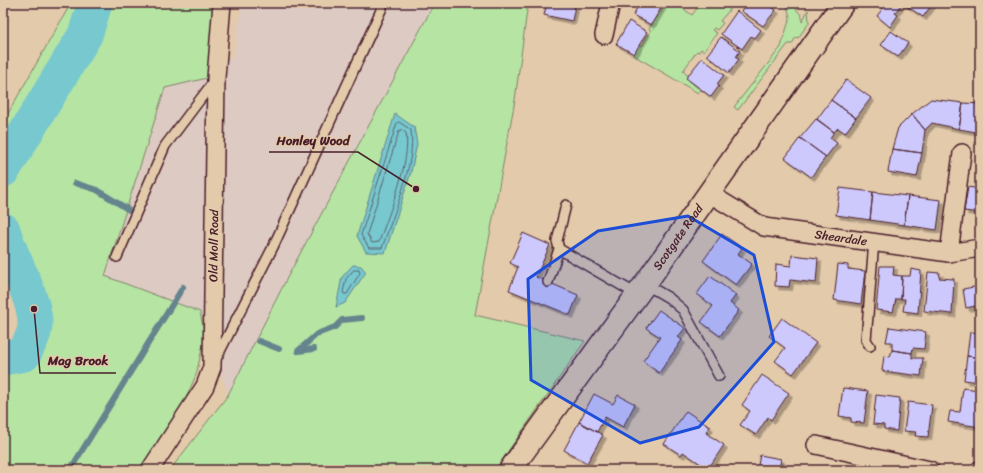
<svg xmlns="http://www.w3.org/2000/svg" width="983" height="473" font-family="Sriracha,sans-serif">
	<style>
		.built { fill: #dccac3 }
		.green { fill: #b5e4a3; stroke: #808267 }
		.water { fill: #77c8cf; stroke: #65848d }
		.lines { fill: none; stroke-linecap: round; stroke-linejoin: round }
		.shore { stroke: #5c636d; stroke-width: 1 }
		.stream { stroke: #65848d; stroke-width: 6 }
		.river { stroke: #77c8cf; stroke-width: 35 }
		.building { fill: #cdc9fc; stroke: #4a1f2b; filter: url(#shadow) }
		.lane-casing { stroke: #4a1f2b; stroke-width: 12 }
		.street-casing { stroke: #4a1f2b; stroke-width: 20 }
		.secondary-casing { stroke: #4a1f2b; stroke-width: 25 }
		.lane { stroke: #e3caab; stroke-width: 9 }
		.street { stroke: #e3caab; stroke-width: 17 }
		.secondary { stroke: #e3caab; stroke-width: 22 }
		.marked { fill: #1d4ed8; fill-opacity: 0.2; stroke: #1d4ed8; stroke-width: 3; stroke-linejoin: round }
		.labels { text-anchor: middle; stroke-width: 3; stroke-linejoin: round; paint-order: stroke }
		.street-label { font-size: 12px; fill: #4a1f2b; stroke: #e3caab }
		.leader { fill: none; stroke: #4a1f2b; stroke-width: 1.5 }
		.callout-dot { fill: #4a1f2b; stroke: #e3caab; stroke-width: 1.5 }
		.callout-label { font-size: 13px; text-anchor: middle; font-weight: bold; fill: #4a1f2b; stroke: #e3caab; stroke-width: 3; stroke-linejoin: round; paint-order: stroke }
	</style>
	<defs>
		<filter id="shadow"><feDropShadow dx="3.5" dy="3.5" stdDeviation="0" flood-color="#0004"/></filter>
	</defs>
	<rect width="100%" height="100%" fill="#e3caab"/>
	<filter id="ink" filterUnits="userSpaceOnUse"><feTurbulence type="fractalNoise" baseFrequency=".025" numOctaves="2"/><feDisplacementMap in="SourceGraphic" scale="8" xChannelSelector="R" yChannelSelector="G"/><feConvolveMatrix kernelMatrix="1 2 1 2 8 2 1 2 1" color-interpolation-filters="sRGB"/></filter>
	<g filter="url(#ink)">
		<!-- built -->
		<path class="built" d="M242,3H425L433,6L287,278L228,395L200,312L105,277L165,88L211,77L234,55Z"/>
		<!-- green -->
		<path class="green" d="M71,3H217L211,77L165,88L105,276L200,312L205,336L196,375L173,428L142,470H3V349L20,345L26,333L3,260V122Z
			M425,3H528L515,100L475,315L585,341L495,470H170L228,395L287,278L433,6Z
			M667,3L670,4L675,3L692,15L701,3L708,5L710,3H726L732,7L720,21L723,23L717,30L714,28L712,30L717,33L704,51L701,49L699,52L697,51L683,71L688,76L687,78L701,89L698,93L633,55L639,44L642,46L651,31L649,29Z
			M786,3H798L796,9L802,16V22L808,10L809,23L798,38L796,37L792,44H788L738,110L734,107L781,47L790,17Z"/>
		<!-- water -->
		<path class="water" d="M395,114L414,127L417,144L411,172L385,253L366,252L357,236Z
			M353,265L361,266L366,272L345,303L336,307L342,277Z"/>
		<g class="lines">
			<!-- shore -->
			<path class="shore" d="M399,122L411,130C416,164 393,215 382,248H369L361,235L397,123Z
				M402,130L406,133C411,162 389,213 379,242L372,243L367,234L399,131Z
				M354,270H359L360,273L347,294H344L343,292L346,279Z"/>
			<!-- stream -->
			<path class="stream" d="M75,183L97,190L129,210
				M259,341L279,349
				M298,351L317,334L335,327L342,320L362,318
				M298,351L314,349
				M70,470L183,287"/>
			<!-- river -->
			<path class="river" d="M3,170L85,35L95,3
				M3,230C10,258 41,306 34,332C32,339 27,347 24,354L3,358"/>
		</g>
		<!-- building -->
		<path class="building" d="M547,3L575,6L572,21L544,15Z
			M640,3H664L651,25L633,15Z
			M747,3H766L776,10L763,26L741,11Z
			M887,3H933L923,17L902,3L895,13L898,15L890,27L877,16Z
			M737,11L761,30L755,38L751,36L742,49L721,34Z
			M629,21L647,32L634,54L616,44Z
			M891,31L908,43L898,57L881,45Z
			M721,37L740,51L736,57L739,59L729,73L707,55Z
			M702,58L724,75L717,84L719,86L711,97L686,78Z
			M846,80L871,98L856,118L831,100Z
			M931,99L963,103L959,129L932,123L925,130L912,114Z
			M831,100L856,118L845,133L838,128L834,132L817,119Z
			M963,103L980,104L976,132L959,129Z
			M980,107V132H976Z
			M912,114L925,130L922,153L892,149L898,128Z
			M816,119L834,132L830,138L837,143L826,157L800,138Z
			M800,138L826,157L811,177L785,158Z
			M892,149L922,153L917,177L888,172Z
			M968,187L980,189V213L964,211Z
			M840,188L873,192L870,220L836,215Z
			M873,192L908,196L904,225L870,220Z
			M908,196L941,200L937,230L904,225Z
			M523,233L550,245L536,277L578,295L570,315L509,290L518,267L510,263Z
			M722,234L742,248L738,254L752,264L736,285L703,261Z
			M792,255L818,258L816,283L790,280L789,287L775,286L776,264L791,266Z
			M838,264L848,265V269L865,271L861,304L834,300Z
			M880,266H894L893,275L902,276L901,299H896L893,312L876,310Z
			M911,269L921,271L918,313L903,311L905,299H901L902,276H910Z
			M928,272L940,273L939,278L954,279L952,314L924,311Z
			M980,272V305L966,308L963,289L979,286L976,273Z
			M710,276L736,295L730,303L739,310L720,336L701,322L713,306L697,294Z
			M659,310L685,328L678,337L682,340L659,373L643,361L660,337L646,328Z
			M782,318L816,343L793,374L775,361L785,348L769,336Z
			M889,327L926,332L924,349L913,348L912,353L892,350V342H886Z
			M970,332L980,333V358L967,356Z
			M892,350L912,353V358H923L921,376L882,371L884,356L890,357Z
			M967,356L980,358V382L964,380Z
			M762,375L789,393L771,420L768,417L756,435L740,425L750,411L742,405Z
			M843,388L868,391L864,423L851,422V418L839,416Z
			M963,388L980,390V427L948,422L950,411L960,412Z
			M594,394L613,404L618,395L635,404L623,427L605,417L597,432L579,422Z
			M876,395L900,398L897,431L884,429V425L873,424Z
			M908,402L932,405L928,437L915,436L916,432L904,431Z
			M686,411L710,427L706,433L724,445L708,469L683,452L681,455L664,444Z
			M579,422L603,435L587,463L564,450Z
			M760,455L781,459L779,470H757Z"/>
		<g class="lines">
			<!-- lane casing -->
			<g class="lane-casing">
				<path id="lane" d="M559,249L638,295
					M117,257L165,146L214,81
					M548,282L559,249L557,241L566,205
					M645,284L669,298L683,310L719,376
					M870,346L866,340L874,241
					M215,361L273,247L382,8"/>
			</g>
			<!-- street casing -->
			<g class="street-casing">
				<g id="street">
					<path d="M604,35L611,3"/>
					<path id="s1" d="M710,194L764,227L949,253L980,248"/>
					<path d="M949,253L962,153"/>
					<path d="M816,445L930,470"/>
					<path id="s2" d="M150,470L205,386L212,367L216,78L222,3"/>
					<path d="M979,470H980"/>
				</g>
			</g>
			<!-- secondary casing -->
			<g class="secondary-casing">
				<g id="secondary">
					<path id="s3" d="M510,470L645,284L843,3"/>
				</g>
			</g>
			<!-- lane -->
			<use href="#lane" class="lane"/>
			<!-- street -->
			<use href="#street" class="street"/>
			<!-- secondary -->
			<use href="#secondary" class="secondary"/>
		</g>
	</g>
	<!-- marked area -->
	<path class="marked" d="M688,216L754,255L774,342L699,427L640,443L531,380L528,279L598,231Z"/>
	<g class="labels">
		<!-- street labels -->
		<g class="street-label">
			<text dy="4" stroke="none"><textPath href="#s1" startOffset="141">Sheardale</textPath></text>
			<text dy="4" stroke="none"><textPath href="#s3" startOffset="287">Scotgate Road</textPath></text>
			<text dy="4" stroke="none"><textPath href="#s2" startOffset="242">Old Moll Road</textPath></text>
		</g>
	</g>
	<!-- callouts -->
	<path class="leader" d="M416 189L358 152H269M34 309L40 373H116"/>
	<g class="callout-dot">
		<circle cx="416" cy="189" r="4"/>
		<circle cx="34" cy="309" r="4"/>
	</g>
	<g class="callout-label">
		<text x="313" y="145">Honley Wood</text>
		<text x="78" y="365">Mag Brook</text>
	</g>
	<!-- margin -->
	<rect width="983" height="473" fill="none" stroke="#e3caab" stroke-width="16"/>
	<rect x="8" y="8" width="967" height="457" fill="none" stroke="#4a1f2b" stroke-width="1.5" filter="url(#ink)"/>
</svg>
